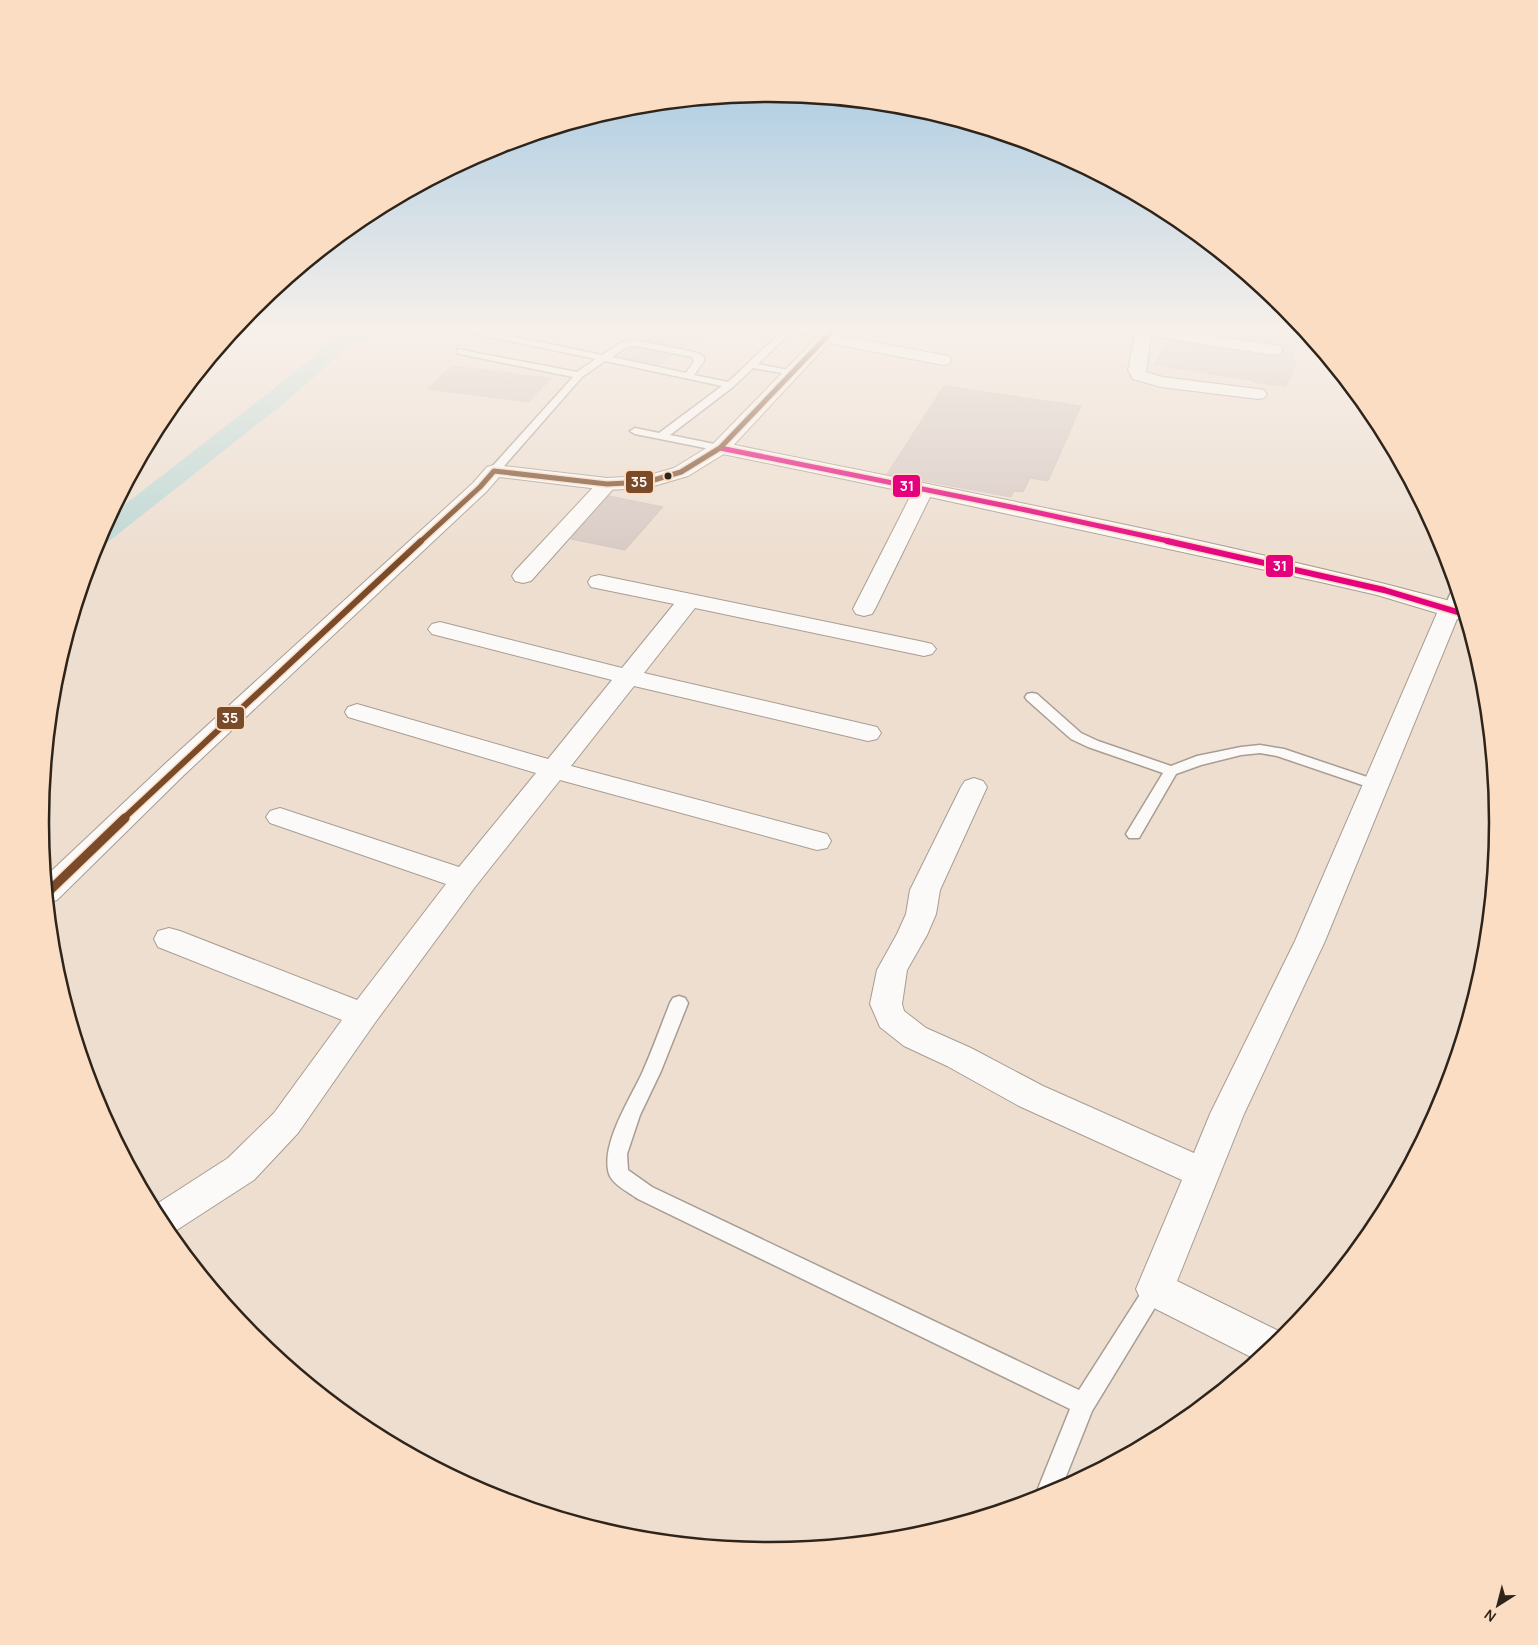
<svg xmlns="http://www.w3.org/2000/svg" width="1538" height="1645" font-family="Manrope,sans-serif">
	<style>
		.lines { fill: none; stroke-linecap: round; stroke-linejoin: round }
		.canal { fill: #bed8d4; fill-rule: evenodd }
		.building { fill: #d8c9c3; stroke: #d3c5be }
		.lane-casing { stroke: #a89d92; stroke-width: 3 }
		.street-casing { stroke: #a89d92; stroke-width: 2 }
		.secondary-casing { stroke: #a89d92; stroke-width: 2 }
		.lane { fill: #fcfaf8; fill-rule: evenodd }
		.street { fill: #fcfaf8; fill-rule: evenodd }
		.secondary { fill: #fcfaf8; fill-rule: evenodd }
		.bus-1-far1-casing { stroke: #faddc3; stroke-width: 8 }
		.bus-1-casing { stroke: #faddc3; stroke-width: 9 }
		.bus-2-far2-casing { stroke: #faddc3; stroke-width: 8 }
		.bus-2-far1-casing { stroke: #faddc3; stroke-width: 9 }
		.bus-2-casing { stroke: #faddc3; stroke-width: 12 }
		.bus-1-far1 { stroke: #e5007d; stroke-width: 5 }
		.bus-1 { stroke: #e5007d; stroke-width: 6 }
		.bus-2-far2 { stroke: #7a4b2a; stroke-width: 5 }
		.bus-2-far1 { stroke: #7a4b2a; stroke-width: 6 }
		.bus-2 { stroke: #7a4b2a; stroke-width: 9 }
		.bus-dot { fill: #2f241a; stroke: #faddc3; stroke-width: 2 }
		.rim { fill: none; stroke: #2f241a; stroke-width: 2.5 }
		.line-badge { stroke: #faddc3; stroke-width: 2 }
		.badge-label { font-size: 14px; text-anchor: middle; font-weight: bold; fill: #fff }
	</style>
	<rect width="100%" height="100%" fill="#edded0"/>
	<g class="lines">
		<!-- canal -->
		<path class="canal" d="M351,329H375L372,333L346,349L283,404L108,542L95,544L110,516L267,394L332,341Z"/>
	</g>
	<!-- building -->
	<path class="building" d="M658,329H709L683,348L643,339Z
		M1194,329H1302L1292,360L1297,361L1286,387L1254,382V380L1207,374V372L1154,365L1167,340L1274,357L1280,356L1284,351L1280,344L1194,331Z
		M631,348H637L673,355L660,365L619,357Z
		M452,366L551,378L529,402L427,389Z
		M944,386L1081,406L1048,481L1030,478L1023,492L1014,491L1011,497L887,474Z
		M609,496L663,507L625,550L571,539Z"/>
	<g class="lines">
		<!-- lane casing -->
		<g class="lane-casing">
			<path id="lane" d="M462,329H479L602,355L622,342L637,340L698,353L704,357V361L694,375L728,382L780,333C792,328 822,326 832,334L828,337L795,333L786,337L758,364L793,371V375L753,368L733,387L670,435L724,446L725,448L724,450L720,451L635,434L630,431L635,428L659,433L722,386L605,361L582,377L498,473H490L489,471L490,469L573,377L460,354L457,353V349L577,372L596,359L466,332ZM637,346L692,357L694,361L686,373L612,357L627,347Z
				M1453,588H1456L1460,600L1454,611L1450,612L1444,608Z
				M1032,693L1037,694L1081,733L1098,741L1171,766L1197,756L1241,747L1260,745L1284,749L1379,781L1381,784L1379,787L1374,789L1277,756L1260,753L1241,755L1201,765L1176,774L1139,838H1129L1126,834L1163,773L1088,747L1071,739L1027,700L1025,697L1027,694Z
				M679,996L685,998L688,1003L661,1071L640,1115L627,1154L628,1170L652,1187L1079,1390L1148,1282L1155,1279L1162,1282L1165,1289L1162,1296L1092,1411L1061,1489L1037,1499L1035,1496L1070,1409L638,1199C630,1193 613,1185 609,1174C600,1144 631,1098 643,1071C653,1048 661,1026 670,1003L673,998Z"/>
		</g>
		<!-- street casing -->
		<g class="street-casing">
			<path id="street" d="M1136,329H1169L1274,345L1280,346L1282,350L1280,354L1274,355L1151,336L1146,372L1163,377L1258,389L1264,390L1267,394L1264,398L1258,399L1161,387L1133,379L1128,370Z
				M824,333L943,355L949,356L951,360L949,364L943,365L818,341L816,338L818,335Z
				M720,442C942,487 1165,530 1385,584C1409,590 1434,597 1458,603L1461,606L1466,620L1457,619L1325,941L1244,1114L1177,1281L1287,1335L1257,1360L1142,1302L1136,1289L1182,1180L1019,1106L947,1066L904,1046L880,1027L870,1004L877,970L897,934L906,914L910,890L961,787L965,781L974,778L983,781L987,787L940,890L936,914L927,935L907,970L902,1004L904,1011L926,1028L971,1048L1043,1086L1194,1153L1210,1114L1295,941L1437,613L1377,595L1325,583L930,497L875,609L872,614L864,616L856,614L853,609L912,493L713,452L711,448L713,444Z
				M607,478L614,480L617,484L614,488L531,581L523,583L515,581L512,576L515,571L600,480Z
				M599,575L924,642L932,644L936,649L932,654L924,656L695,608L644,673L877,727L881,733L877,739L868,741L634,686L571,766L827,834L831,841L827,848L817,850L560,780L475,887L374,1024L298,1133L254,1180L169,1235L152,1207L228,1158L274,1113L342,1020L158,947L154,939L158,931L169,928L180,931L357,1000L446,884L270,823L266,817L270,811L280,808L459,867L536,773L348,717L345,712L348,707L357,704L548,759L612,680L432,634L428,629L432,624L440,622L622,668L674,604L591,587L588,582L591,577Z"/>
		</g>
		<!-- secondary casing -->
		<g class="secondary-casing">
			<path id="secondary" d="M825,329H842L727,452L688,476L647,488L607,490L499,477L487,491L184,775L57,900L48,903L45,877L166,763L473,483L487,467L494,465L607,478L646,476L674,468L713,444Z"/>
		</g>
		<!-- lane -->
		<use href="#lane" class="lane"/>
		<!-- street -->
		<use href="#street" class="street"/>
		<!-- secondary -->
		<use href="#secondary" class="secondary"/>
		<!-- bus-1-far1 casing -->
		<g class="bus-1-far1-casing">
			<path id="bus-1-far1" d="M720,448L1026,510L1173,542"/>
		</g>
		<!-- bus-1 casing -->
		<g class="bus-1-casing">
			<path id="bus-1" d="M1167,541L1384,590L1464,614"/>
		</g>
		<!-- bus-2-far2 casing -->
		<g class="bus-2-far2-casing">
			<path id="bus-2-far2" d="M420,542L480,487L494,471L607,484L647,482L681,472L720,448L834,329"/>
		</g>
		<!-- bus-2-far1 casing -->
		<g class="bus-2-far1-casing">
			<path id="bus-2-far1" d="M123,819L421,541"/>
		</g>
		<!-- bus-2 casing -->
		<g class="bus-2-casing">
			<path id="bus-2" d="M47,893L125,818"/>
		</g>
		<!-- bus-1-far1 -->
		<use href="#bus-1-far1" class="bus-1-far1"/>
		<!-- bus-1 -->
		<use href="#bus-1" class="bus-1"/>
		<!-- bus-2-far2 -->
		<use href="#bus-2-far2" class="bus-2-far2"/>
		<!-- bus-2-far1 -->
		<use href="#bus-2-far1" class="bus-2-far1"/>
		<!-- bus-2 -->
		<use href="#bus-2" class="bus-2"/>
	</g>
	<!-- sky -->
	<linearGradient id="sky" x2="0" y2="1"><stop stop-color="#97c2e0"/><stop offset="0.59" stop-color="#f7f0ea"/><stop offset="1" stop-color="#f7f0ea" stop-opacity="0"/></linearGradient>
	<rect width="1538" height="559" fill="url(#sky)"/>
	<!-- markers -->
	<circle class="bus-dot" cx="668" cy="476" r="4.5"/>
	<!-- crop -->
	<path d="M0 0H1538V1645H0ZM49 822a720 720 0 1 1 1440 0a720 720 0 1 1-1440 0Z" fill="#faddc3" fill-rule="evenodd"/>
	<path class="rim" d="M49 822a720 720 0 1 1 1440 0a720 720 0 1 1-1440 0Z"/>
	<g class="line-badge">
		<rect x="625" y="470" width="29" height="24" rx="5" fill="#7a4b2a"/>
		<rect x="892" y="474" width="29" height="24" rx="5" fill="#e5007d"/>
		<rect x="1265" y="554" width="29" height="24" rx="5" fill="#e5007d"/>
		<rect x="216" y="706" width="29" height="24" rx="5" fill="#7a4b2a"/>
	</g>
	<g class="badge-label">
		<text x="639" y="487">35</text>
		<text x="907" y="491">31</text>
		<text x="1280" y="571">31</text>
		<text x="230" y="723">35</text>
	</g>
	<!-- north arrow -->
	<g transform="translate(1498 1605) rotate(216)" stroke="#faddc3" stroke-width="4" paint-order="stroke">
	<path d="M0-4L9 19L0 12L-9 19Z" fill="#2f241a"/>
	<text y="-8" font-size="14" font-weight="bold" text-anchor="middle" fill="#2f241a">N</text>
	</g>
</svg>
